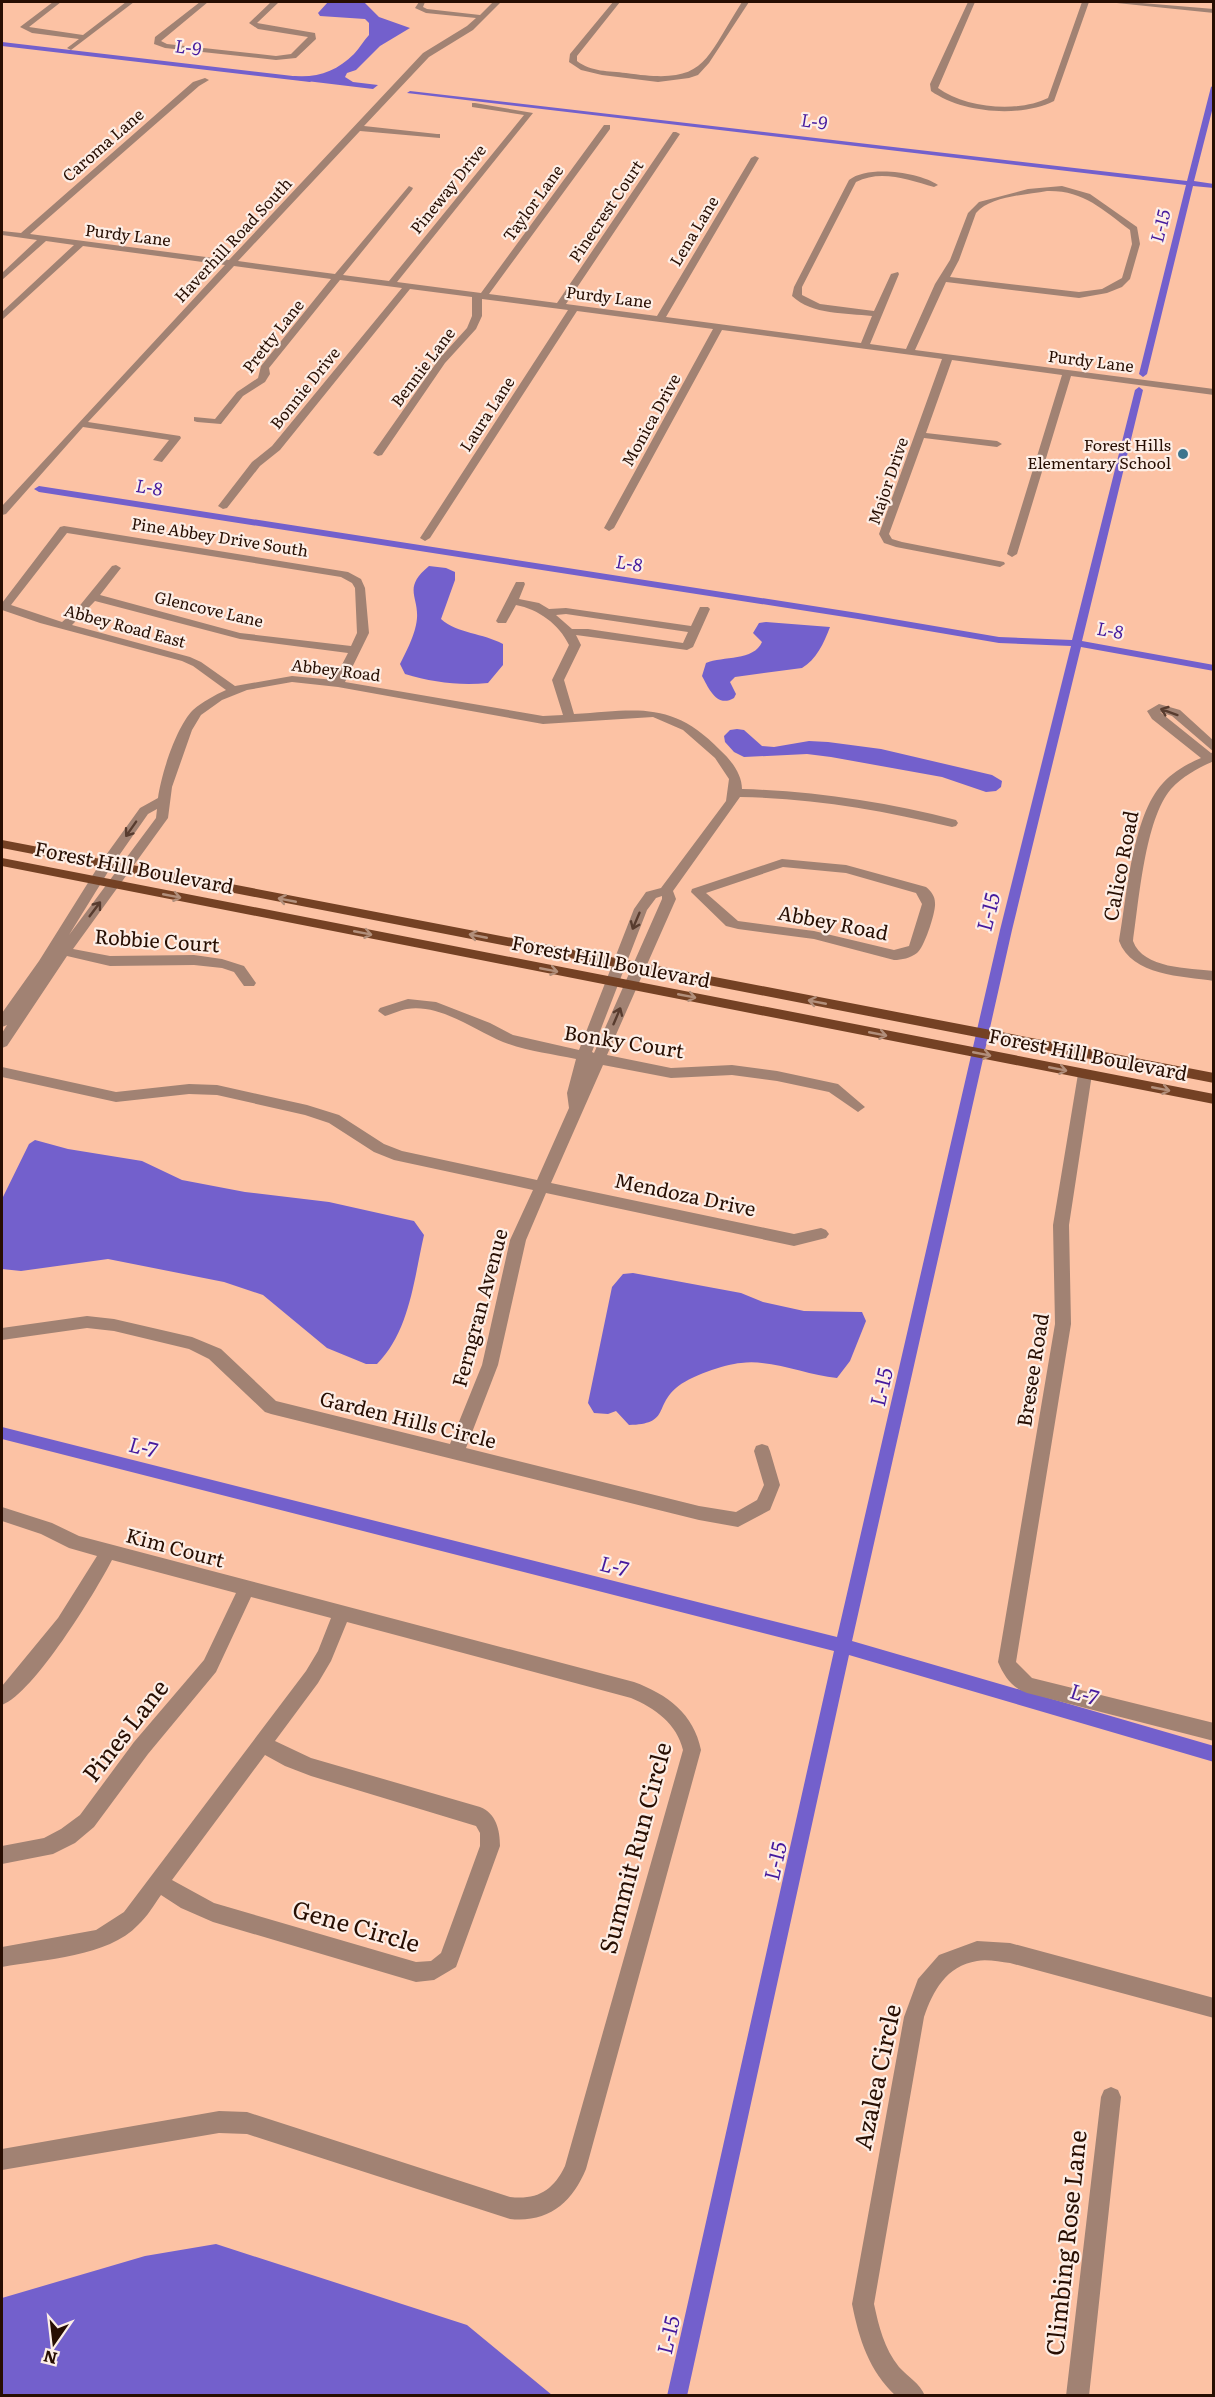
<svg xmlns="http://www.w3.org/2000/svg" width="1215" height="2397" font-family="Literata,serif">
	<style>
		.water { fill: #7360cc }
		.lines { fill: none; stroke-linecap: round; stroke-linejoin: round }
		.canal { fill: #7360cc; fill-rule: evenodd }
		.minor { fill: #a18273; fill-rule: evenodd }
		.major { fill: #744124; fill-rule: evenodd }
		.oneway { stroke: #583c2f }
		.oneway2 { stroke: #b28f7b }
		.poi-dot { fill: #3b758e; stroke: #fdeee6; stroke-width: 2 }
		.labels { text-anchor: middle; stroke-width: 4.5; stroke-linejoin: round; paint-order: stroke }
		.far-street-label { font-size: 16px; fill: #270e02; stroke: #fdeee6 }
		.far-poi-label { font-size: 16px; fill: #270e02; stroke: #fdeee6; text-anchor: end }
		.far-water-label { font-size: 18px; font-style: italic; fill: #451a9e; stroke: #fdeee6 }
		.street-label { font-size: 20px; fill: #270e02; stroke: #fdeee6 }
		.water-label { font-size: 21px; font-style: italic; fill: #451a9e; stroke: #fdeee6 }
		.near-street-label { font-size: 24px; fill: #270e02; stroke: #fdeee6 }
	</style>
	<rect width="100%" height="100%" fill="#fcc2a4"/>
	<!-- water -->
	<path class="water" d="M328,2H364L379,17L410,28L380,46L356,70L347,73L345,77L353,82L378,85L373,89L290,79L294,76C318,78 337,71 354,54C360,48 363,41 369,35V23L365,19L320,16L318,13Z
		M429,566L446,568L455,572V580L441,619C458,634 483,633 503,644V665L488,683C459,686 432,682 405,674L400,664C406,652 413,639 416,625C422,597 400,590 429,566Z
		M766,622L830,627C824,643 816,660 802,668L735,677L730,682L736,694L734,698C717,708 709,689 702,676L706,663C723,656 754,661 762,642L753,633L759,623Z
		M737,729L744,730L762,746L774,747L809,741L828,742L881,749L992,775L1002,781L1001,787L996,791L986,792L942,777L831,757L807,754L744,757L734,752L725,742L724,736L730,730Z
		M35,1140L68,1149L142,1161L182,1180L245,1192L329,1202L414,1221L424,1235C414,1278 410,1331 377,1364H366L327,1348L263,1295L224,1282L108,1259L21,1271L2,1269V1199L29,1144Z
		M633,1273L741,1293L763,1302L804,1311L862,1312L866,1321L850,1361L837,1378C806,1375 772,1359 741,1363C725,1364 688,1377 676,1388C654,1407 670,1424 629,1425L616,1411L608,1414L594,1413L588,1403L612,1287L623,1274Z
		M216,2244L467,2325L552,2395H2V2298L145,2256Z"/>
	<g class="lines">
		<!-- canal -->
		<path class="canal" d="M2,42L310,78L313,80L310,82L2,46Z
			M1214,85V103L1194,181L1214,184V188L1193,186L1147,374L1143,377L1139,374L1186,185L407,93L410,91L1187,181L1211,87Z
			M1139,387L1143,390L1082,641L1214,665V671L1081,647L1012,930L852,1641L1214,1746V1762L849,1655L687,2396H667L834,1651L2,1439V1427L837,1637L1000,930L1071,646L999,643L858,619L39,492L34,489L39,486L858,613L999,637L1072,640L1135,390Z"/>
		<!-- minor -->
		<path class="minor" d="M53,2H61L29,27L83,35L126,2H134L71,50L67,48L79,39L32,33L20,27Z
			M200,2H208L161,41L167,44L276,56L291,54L308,37L258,29L249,23L271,2H279L257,23L315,33L316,39L296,58L276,60L165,48L154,44L155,37Z
			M419,2H425L423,7L427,9L480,15L493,2H501L473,30L429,57L364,126L437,134H440V138L360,131L238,261L335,274L409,186L413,188L412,190L343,275L389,281L524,115L472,107V103H475L533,113L397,282L481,293L604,125H610V129L489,294L557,303L673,132H676L680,134L566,304L657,316L751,158L755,156L759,158L666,317L861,343L872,316C846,313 812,315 792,296L794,287L849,180C868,165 919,172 938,185L934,187C909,180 881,169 856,182L802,287V295L820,304L874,311L891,274L898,272L899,274L870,344L906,349L935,284L950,260L968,213L979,202L1028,189L1062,186L1090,194L1137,227L1140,244L1130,279L1122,287L1107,293L1079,298L946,282L915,350L1214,389V395L1071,376L1017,554L1012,557L1007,554L1062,375L952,360L926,433L997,441L1002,444L997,447L924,438L889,534L892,539L902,542L1004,562L1005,564L1000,567L896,547L884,543L879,534L942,359L722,330L614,528L609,531L604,528L713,329L577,311L430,538L425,541L420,538L568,310L482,299V316L476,329L445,363L382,455L378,456L373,453L439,359L467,328L472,316V297L410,289L280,450L260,466L227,508L223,509L218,506L252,462L272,446L402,288L340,280L269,368L270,374L265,382L243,396L221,424L197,422L194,421V417L215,419L237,392L258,378L261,366L331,279L234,266L88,422L180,436L181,438L162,462L153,460L169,440L83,427L6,514L2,515V506L225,265L83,246L2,320V312L74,245L46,241L2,280V273L37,240L2,235V231L21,233L193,82L205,78L209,80L199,86L30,234L229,260L423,53L467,26L476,18L426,13L415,8ZM1047,191C1083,190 1102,209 1130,230L1132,244L1122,278L1102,289L1079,292L950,277L959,260L976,213C991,196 1025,195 1047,191Z
			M613,2H620L577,56V61C591,72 609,71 626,73C706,85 703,63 742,2H749L709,63L698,75L689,78L658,82L602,75L581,70L569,62L570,54Z
			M968,2H975L938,88C965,108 1018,113 1048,98L1082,2H1089L1054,101C1020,118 962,113 931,91L930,84Z
			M1107,2H1130L1214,9V13Z
			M64,526L348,572L361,579L365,588L369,633L345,682L543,716L563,715L552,680L569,645C559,624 538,609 516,605L506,623H498L496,621L516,582H524L525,584L519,599L539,603L549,609L566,608L691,626L700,607H708L710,609L693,647L687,650L576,635L581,645L564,680L574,714C637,710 672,700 720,750C731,760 742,774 742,789C814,791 886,802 956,820L958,823L956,826L952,827C880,810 814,798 740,797L673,891L676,899L607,1055L671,1068L732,1065L777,1071L838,1084L865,1107L858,1112L829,1092L777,1081L732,1075L671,1078L603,1065L551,1183L794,1234L821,1228L826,1230L829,1234L826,1238L794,1246L546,1193L526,1240L498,1365L466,1448L699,1506L736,1512L757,1500L764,1485L754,1451L756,1446L762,1444L768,1446L770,1451L780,1485L770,1510L738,1527L699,1520L271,1414L265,1412L209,1359L189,1349L114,1331L87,1328L2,1340V1328L87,1316L114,1319L192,1337L221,1349L276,1401L450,1444L482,1365L510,1240L533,1190L394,1160L374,1152L329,1123L305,1115L217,1095L189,1094L116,1102L2,1077V1067L116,1092L189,1084L217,1085L307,1105L339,1115L384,1144L402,1151L537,1180L569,1108L567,1093L576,1059C552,1054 526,1051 503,1042C474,1030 441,1004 407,1009C400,1010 392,1014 385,1016L378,1011L380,1008L408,999L436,1002L490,1023L513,1035L579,1050L634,909L646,892L661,888L726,801L729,779L715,758L683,730L653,717L543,724L338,687L292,682L247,690L222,700L201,715L192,730L172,787L168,818L73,949L110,956L194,955L222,959L244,966L256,983L254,986H244L234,972L222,968L194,965L110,966L67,956L7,1046L2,1048V1033L7,1025L2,1027V1013L39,961L101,862L140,808L158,798C161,775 176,727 193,710C202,702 215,695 226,690L193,666L182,661L40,623L2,610V603L60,527ZM67,533L341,577L352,583L355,588L357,633L351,646L240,633L100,595L121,568L116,565L112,566L77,609L62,622L11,605ZM95,601L240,639L348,653L334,680L292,676L235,686L201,662L190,657L72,625ZM566,614L688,632L683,643L588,629H572L556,615ZM157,809L156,818L69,935L111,867L148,814ZM662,896V899L594,1053L592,1052L647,910L656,898Z
			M1159,704L1180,710L1214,741V752L1172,716L1160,712L1211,753L1214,752V761C1198,768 1183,776 1171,789C1145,819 1139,901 1133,941C1143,969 1189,968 1214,971V981C1182,976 1132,976 1119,941C1127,896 1132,816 1163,783C1173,772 1187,764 1201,758L1152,719L1147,711Z
			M782,859L846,865L926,887C931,891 935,896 935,903C936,912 924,948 917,953C910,958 902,960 894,960L814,939L738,929L726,926L691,892L692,889ZM783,867L846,873L916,893L922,904L909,946L894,950L814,931L738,921L706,893Z
			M1085,1069L1092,1074L1069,1225L1071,1324L1016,1662L1032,1678L1214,1723V1741L1027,1693C1012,1688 1004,1676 998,1662L1055,1324L1053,1225L1078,1074Z
			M2,1507L52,1523L79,1536L634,1682C667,1694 694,1714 701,1750L586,2169C572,2203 548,2223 510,2219L247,2134L219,2133L2,2170V2149L219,2111L247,2112L510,2197C537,2200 553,2191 565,2166L683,1750C677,1724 655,1708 631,1698L347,1622L331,1661L318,1683L275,1741L311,1758L480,1807C496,1813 500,1830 500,1846L456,1967L434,1980L416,1982L213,1922L181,1908L161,1895C154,1905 147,1917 138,1925C108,1957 44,1959 2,1967V1947L96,1930L124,1912L306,1671L318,1651L331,1618L251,1597L216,1672L148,1754L94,1827L75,1843L53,1854L2,1864V1846L44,1838L61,1829L80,1815L134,1742L204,1660L236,1593L112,1560C95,1593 34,1693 2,1705V1686L58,1618L97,1556L69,1548L41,1534L2,1521ZM265,1755L285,1766L311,1776L476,1826L480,1833V1846L441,1953L431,1961L416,1962L214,1903L172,1880Z
			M977,1941L1010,1943L1214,1998V2018L1010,1963C1000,1962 987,1959 977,1961C946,1966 933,1991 924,2017L874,2304C879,2327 884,2348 899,2367C908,2377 920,2383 925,2396H896C869,2371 859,2339 852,2304L904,2017L918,1979L939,1955Z
			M1111,2087L1118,2090L1121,2097L1089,2396H1066L1101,2097L1104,2090Z"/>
		<!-- major -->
		<path class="major" d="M2,840L1214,1073V1083L2,848Z
			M2,858L1214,1094V1104L2,866Z"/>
	</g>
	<!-- one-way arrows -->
	<defs><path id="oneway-shaft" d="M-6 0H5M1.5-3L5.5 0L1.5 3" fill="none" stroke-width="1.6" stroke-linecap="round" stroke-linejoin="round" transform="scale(1.5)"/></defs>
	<g class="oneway">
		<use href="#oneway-shaft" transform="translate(1169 712) rotate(-160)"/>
		<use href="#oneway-shaft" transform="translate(131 829) rotate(125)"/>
		<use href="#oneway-shaft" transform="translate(95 909) rotate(-53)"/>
		<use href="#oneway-shaft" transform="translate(636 921) rotate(113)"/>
		<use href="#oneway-shaft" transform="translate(617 1016) rotate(-67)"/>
	</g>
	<g class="oneway2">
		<use href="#oneway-shaft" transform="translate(172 896) rotate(11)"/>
		<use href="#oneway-shaft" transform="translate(287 900) rotate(-169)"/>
		<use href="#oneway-shaft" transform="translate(363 933) rotate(11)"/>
		<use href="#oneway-shaft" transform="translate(478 936) rotate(-169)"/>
		<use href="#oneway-shaft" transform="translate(549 970) rotate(11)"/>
		<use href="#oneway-shaft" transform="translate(687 996) rotate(11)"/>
		<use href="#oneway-shaft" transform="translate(817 1002) rotate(-169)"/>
		<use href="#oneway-shaft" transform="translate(878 1034) rotate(11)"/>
		<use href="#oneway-shaft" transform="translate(982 1054) rotate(11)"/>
		<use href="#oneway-shaft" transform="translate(1058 1069) rotate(11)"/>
		<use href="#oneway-shaft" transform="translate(1161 1089) rotate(11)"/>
	</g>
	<!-- markers -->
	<circle class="poi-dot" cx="1183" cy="454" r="6"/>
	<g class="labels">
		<!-- far-street labels -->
		<g class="far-street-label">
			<text transform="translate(103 145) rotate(-41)" y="6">Caroma Lane</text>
			<text transform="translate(448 189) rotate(-51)" y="6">Pineway Drive</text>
			<text transform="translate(533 203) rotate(-54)" y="6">Taylor Lane</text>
			<text transform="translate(606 211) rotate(-56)" y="6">Pinecrest Court</text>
			<text transform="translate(694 231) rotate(-59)" y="6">Lena Lane</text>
			<text transform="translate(128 235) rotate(7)" y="6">Purdy Lane</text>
			<text transform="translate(233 240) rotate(-47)" y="6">Haverhill Road South</text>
			<text transform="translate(609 297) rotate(7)" y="6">Purdy Lane</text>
			<text transform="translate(273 336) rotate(-52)" y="6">Pretty Lane</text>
			<text transform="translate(1091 361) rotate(7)" y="6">Purdy Lane</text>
			<text transform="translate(423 367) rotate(-53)" y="6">Bennie Lane</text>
			<text transform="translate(305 388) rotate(-51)" y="6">Bonnie Drive</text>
			<text transform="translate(487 414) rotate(-57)" y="6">Laura Lane</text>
			<text transform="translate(651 420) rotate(-61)" y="6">Monica Drive</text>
			<text transform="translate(888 481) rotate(-71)" y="6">Major Drive</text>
			<text transform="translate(220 537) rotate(9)" y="6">Pine Abbey Drive South</text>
			<text transform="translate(209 609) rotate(13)" y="6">Glencove Lane</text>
			<text transform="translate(125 626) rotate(15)" y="6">Abbey Road East</text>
			<text transform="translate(336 670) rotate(7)" y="6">Abbey Road</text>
		</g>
		<!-- far-poi labels -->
		<g class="far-poi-label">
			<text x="1171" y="451">Forest Hills<tspan x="1171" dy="18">Elementary School</tspan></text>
		</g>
		<!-- far-water labels -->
		<g class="far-water-label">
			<text transform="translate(188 48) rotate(7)" y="6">L-9</text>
			<text transform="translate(814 122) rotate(7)" y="6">L-9</text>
			<text transform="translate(1161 226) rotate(-76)" y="6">L-15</text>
			<text transform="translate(149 488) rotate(9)" y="6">L-8</text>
			<text transform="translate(629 564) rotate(9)" y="6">L-8</text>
			<text transform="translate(1110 631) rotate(10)" y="6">L-8</text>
		</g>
		<!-- street labels -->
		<g class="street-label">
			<text transform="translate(1121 866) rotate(-79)" y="7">Calico Road</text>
			<text transform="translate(134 868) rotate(11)" y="7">Forest Hill Boulevard</text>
			<text transform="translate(833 923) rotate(11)" y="7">Abbey Road</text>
			<text transform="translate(157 941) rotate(4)" y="7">Robbie Court</text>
			<text transform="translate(611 962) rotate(11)" y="7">Forest Hill Boulevard</text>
			<text transform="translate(624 1042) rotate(9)" y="7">Bonky Court</text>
			<text transform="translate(1088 1055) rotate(11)" y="7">Forest Hill Boulevard</text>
			<text transform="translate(685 1195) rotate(12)" y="7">Mendoza Drive</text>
			<text transform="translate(480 1308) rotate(-75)" y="7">Ferngran Avenue</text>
			<text transform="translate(1033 1370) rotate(-81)" y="7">Bresee Road</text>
			<text transform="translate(408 1420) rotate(14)" y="7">Garden Hills Circle</text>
			<text transform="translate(175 1548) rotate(15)" y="7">Kim Court</text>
		</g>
		<!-- water labels -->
		<g class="water-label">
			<text transform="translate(989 912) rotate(-76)" y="7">L-15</text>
			<text transform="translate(882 1387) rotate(-77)" y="7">L-15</text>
			<text transform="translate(143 1448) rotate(14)" y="7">L-7</text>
			<text transform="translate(614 1567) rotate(14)" y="7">L-7</text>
			<text transform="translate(1084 1695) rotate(16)" y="7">L-7</text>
			<text transform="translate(776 1861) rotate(-77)" y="7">L-15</text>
			<text transform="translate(669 2335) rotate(-77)" y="7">L-15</text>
		</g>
		<!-- near-street labels -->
		<g class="near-street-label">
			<text transform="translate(126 1731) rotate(-52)" y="8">Pines Lane</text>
			<text transform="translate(636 1848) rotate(-75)" y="8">Summit Run Circle</text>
			<text transform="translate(356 1927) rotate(16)" y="8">Gene Circle</text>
			<text transform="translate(878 2077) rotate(-78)" y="8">Azalea Circle</text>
			<text transform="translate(1067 2243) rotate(-84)" y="8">Climbing Rose Lane</text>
		</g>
	</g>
	<!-- border -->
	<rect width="1215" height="2397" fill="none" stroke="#270e02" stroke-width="6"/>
	<!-- north arrow -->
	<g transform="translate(54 2343) rotate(194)" stroke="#fdeee6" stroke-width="4.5" paint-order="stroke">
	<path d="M0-4.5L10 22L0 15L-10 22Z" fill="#270e02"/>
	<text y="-9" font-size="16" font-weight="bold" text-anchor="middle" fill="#270e02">N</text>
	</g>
</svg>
